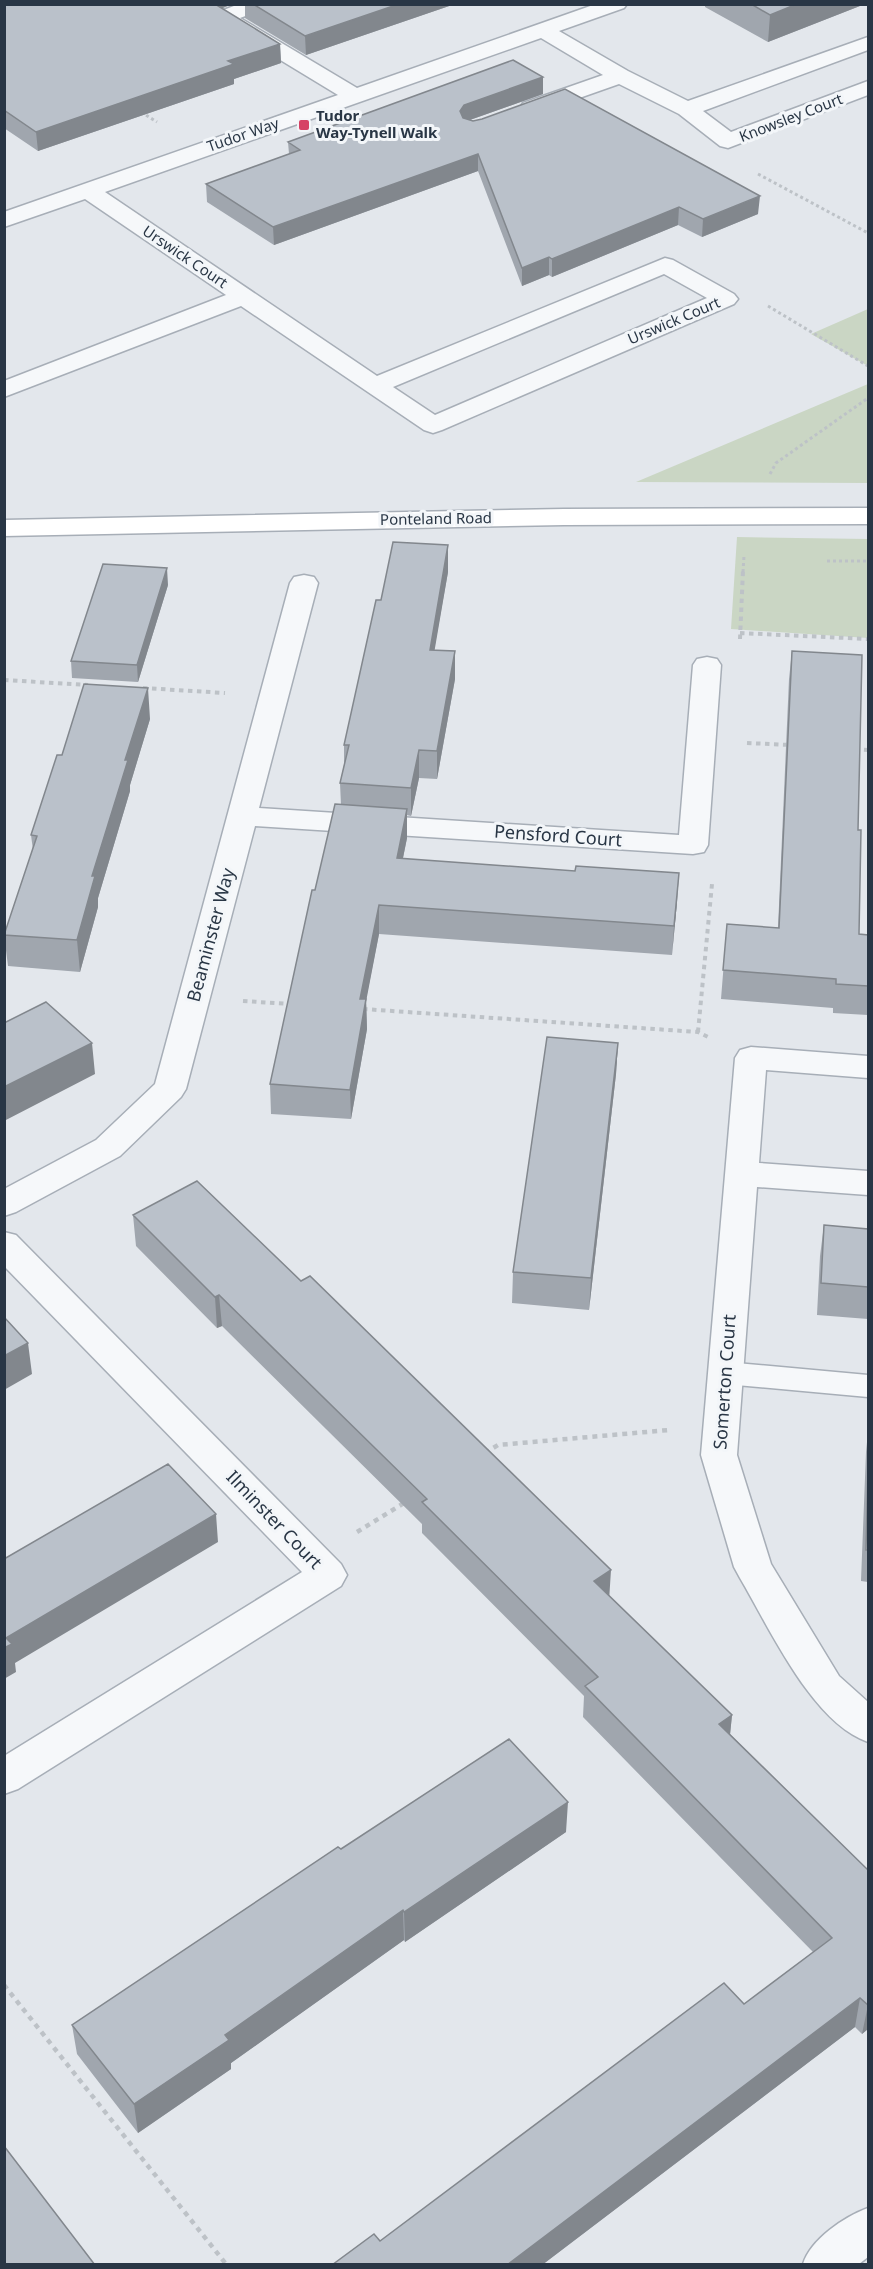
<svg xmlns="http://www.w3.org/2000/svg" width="873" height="2269" font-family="'Noto Sans',sans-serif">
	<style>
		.green { fill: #cad6c4 }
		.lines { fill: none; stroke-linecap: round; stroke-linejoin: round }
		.lane-casing { stroke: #a7aeb7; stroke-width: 3 }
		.street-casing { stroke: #a7aeb7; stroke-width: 3 }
		.secondary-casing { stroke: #a7aeb7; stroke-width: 3 }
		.path-far2 { stroke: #bdc2c7; stroke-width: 3; stroke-dasharray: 3 3; stroke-linecap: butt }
		.path-far1 { stroke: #bdc2c7; stroke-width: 4; stroke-dasharray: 4.5 4.5; stroke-linecap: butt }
		.path { stroke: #bdc2c7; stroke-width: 4.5; stroke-dasharray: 5 5; stroke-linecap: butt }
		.lane { fill: #f6f8fa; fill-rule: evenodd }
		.street { fill: #f6f8fa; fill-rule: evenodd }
		.secondary { fill: #fff; fill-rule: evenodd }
		.wall { fill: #a0a6ae }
		.shaded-wall { fill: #82878d }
		.building { fill: #bac1ca; stroke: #82878d; stroke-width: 1.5 }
		.poi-dot { fill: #d64264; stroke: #f3f6f9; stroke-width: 2 }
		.labels { text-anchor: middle; stroke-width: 6; stroke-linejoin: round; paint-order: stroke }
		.far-poi-label { font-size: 15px; font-weight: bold; fill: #293645; stroke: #f3f6f9; text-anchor: start }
		.far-street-label { font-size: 15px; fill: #293645; stroke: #f3f6f9 }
		.street-label { font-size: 18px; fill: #293645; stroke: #f3f6f9 }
	</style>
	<rect width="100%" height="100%" fill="#e3e7ec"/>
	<!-- green -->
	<path class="green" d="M868,309V366L811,334Z
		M868,384V483L636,482Z
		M737,537L868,539V638L731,629Z"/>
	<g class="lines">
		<!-- lane casing -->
		<g class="lane-casing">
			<path id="lane" d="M725,1362L868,1375V1397L725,1384L715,1381L710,1373L715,1365Z"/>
		</g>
		<!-- street casing -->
		<g class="street-casing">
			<path id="street" d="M239,4H270L267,8L240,18L357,88L596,4H627L624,8L559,31L628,71L688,101L868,37V50L703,111L731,132L868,81V95L728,148L720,146L679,114L619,84L531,115L523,113L520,108L523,103L603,75L541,38L105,192L377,376L665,258L673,260L734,294L738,299L734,304L442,430L433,433L424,430L241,306L4,397V381L226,295L85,199L4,227V212L338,95L216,21L213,17L216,13ZM664,274L707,298L435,415L393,387Z
				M304,575L314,577L318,583L259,808L679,835L693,665L697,659L707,657L717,659L721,665L708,845L704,852L693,854L255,826L186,1089L181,1097L120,1156L16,1212L4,1216V1189L96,1140L155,1084L290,583L294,577Z
				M751,1047L868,1056V1078L766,1070L759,1163L868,1171V1195L757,1187L737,1455L771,1564L839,1676L868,1702V1742C812,1723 769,1627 740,1578L734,1567L701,1455L735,1058L740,1050Z
				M4,1232L16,1235L341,1564L347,1575L341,1586L18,1789L4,1794V1756L302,1572L4,1266Z
				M868,2208V2257L859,2264H803C811,2239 844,2217 868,2208Z"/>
		</g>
		<!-- secondary casing -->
		<g class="secondary-casing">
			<path id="secondary" d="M868,508V524L564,525L4,536V520L564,509Z"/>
		</g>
		<!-- path-far2 -->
		<path class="path-far2" d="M141,112L157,122
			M758,174L868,233
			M768,306L868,366
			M770,474L776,463L868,398
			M827,561H868
			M743,572L744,556"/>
		<!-- path-far1 -->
		<path class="path-far1" d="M740,633L868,639
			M740,639L743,570
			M4,680L88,685
			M143,688L225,693
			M747,743L791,745
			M855,749L868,750
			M243,1001L290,1004
			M363,1009L698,1032L708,1037
			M698,1032L712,884"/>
		<!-- path -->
		<path class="path" d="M485,1453L498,1445L669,1430
			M357,1532L404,1503
			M4,1985L226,2264"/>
		<!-- lane -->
		<use href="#lane" class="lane"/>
		<!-- street -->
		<use href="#street" class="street"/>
		<!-- secondary -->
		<use href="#secondary" class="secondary"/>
	</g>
	<!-- wall -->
	<path class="wall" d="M4,4H232L221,9L280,44L281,63L234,79V84L38,151L4,128Z
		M245,4H455L306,55L245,18Z
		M705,4H865L768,42L705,7Z
		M543,77V94L470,120L758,214L702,237L678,225L552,277L549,275L522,286L478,171L274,245L207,202L206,184L289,154L288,142Z
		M448,572L434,650L455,651V679L437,779L419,778L411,816L407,815V838L403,858L677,902L672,955L379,934L366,999L367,1029L351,1119L271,1114L270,1084L315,890L341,805L340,783L344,765V745L381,600Z
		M168,585L138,682L72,678L71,661Z
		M792,651L858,830L859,934L868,935V1015L833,1013V1008L721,999L727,924L778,928L789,679Z
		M150,719L130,785V791L98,898V907L80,972L8,966L4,935L33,850L31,835L62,755Z
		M618,1043L616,1074L589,1310L512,1303L513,1272Z
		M133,1215L609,1596L732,1715L730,1734L868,1870V2029L862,2034L855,2027L542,2265H332L380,2241L744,2004L813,1952L583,1717L584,1696L422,1533V1524L222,1326L217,1328L136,1246Z
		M824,1225L868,1229V1319L817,1315L820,1256Z
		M868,1432V1582L861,1581L866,1452Z
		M566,1832L405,1942L404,1940L231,2063V2069L138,2133L77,2054L72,2025L341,1849Z"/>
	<!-- shaded-wall -->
	<path class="shaded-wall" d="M211,4H232L215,11Z
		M399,4H455L306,55L305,36Z
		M797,4H865L768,42L770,15Z
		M280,44L281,63L234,79V84L38,151L36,132L228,61Z
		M543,77V94L464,122L460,111L464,105Z
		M478,154V171L274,245L273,227Z
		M760,196L758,214L702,237L703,219Z
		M679,207L678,225L552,277V259Z
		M549,257V275L522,286V268Z
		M448,545V572L430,677V650Z
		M167,568L168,585L138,682L137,665Z
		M455,651V679L437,779V751Z
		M148,688L150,719L130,785V791L98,898V907L80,972L77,940L92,876L125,760Z
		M419,750V778L411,816V788Z
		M407,809V838L397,887V858Z
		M679,873L677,902L672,955L674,926Z
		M379,905V934L361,1028L360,999Z
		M366,999L367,1029L351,1119L350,1090Z
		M92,1043L95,1074L4,1121V1087Z
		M618,1043L616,1074L589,1310L591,1278Z
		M219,1295L222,1326L217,1328L215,1297Z
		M28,1343L32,1374L4,1390V1356Z
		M216,1514L218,1542L15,1663L16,1672L4,1679V1648L6,1638Z
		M611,1570L609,1601L594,1581Z
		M732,1715L729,1745L719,1724Z
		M568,1802L566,1832L405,1942L404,1912Z
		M403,1910L404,1940L231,2063V2069L138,2133L134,2104L225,2035Z
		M860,1998L855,2027L542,2265H507Z
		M868,2004V2029L862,2034L868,2005Z"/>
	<!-- building -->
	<path class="building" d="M4,4H215L280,44L228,61L234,64L36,132L4,110Z
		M253,4H399L305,36Z
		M751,4H797L770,15Z
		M513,60L543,77L464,105L460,111L463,118L473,121L482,119L565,89L760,196L703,219L679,207L552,259L549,257L522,268L478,154L273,227L206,184L300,150L288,142Z
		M393,542L448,545L430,650L455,651L437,751L419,750L411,788L340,783L349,745H344L376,600H381Z
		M103,564L167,568L137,665L71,661Z
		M792,651L862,655L858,830H861L859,934L868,935V986L836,984V979L723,970L727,924L779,928Z
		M84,684L148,688L125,760H128L92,876H95L77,940L4,935L37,836L31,835L57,755H62Z
		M335,804L407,809L397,858L575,871L576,866L679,873L674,926L379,905L360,999H366L350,1090L270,1084L312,890H315Z
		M46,1002L92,1043L4,1087V1023Z
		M547,1037L618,1043L591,1278L513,1272Z
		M197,1181L301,1281L310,1276L611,1570L594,1581L732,1715L719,1724L868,1870V2005L860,1998L507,2265H332L374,2234L380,2241L724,1983L744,2004L832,1938L585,1686L598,1677L422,1502L427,1499L219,1295L215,1297L133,1215Z
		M824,1225L868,1229V1287L821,1283Z
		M4,1317L28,1343L4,1356Z
		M168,1464L216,1514L6,1638L12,1644L4,1648V1559Z
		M868,1469V1550H866Z
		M509,1739L568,1802L404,1912L403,1910L225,2035L229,2040L134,2104L72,2025L338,1847L341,1849Z
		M4,2146L95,2265H4Z"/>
	<!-- markers -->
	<rect class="poi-dot" x="298" y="119" width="12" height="12" rx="3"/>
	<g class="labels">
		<!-- far-poi labels -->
		<g class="far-poi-label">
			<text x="316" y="121">Tudor<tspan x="316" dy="17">Way-Tynell Walk</tspan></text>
		</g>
		<!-- far-street labels -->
		<g class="far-street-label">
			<text transform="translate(791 118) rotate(-21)" y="5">Knowsley Court</text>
			<text transform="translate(243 135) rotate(-19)" y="5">Tudor Way</text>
			<text transform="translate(185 257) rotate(34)" y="5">Urswick Court</text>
			<text transform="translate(674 321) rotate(-23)" y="5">Urswick Court</text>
			<text transform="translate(436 519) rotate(-1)" y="5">Ponteland Road</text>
		</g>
		<!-- street labels -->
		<g class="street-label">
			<text transform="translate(558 836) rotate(4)" y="6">Pensford Court</text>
			<text transform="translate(211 935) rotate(-75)" y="6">Beaminster Way</text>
			<text transform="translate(725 1382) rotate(-86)" y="6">Somerton Court</text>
			<text transform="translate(274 1520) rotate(46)" y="6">Ilminster Court</text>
		</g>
	</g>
	<!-- border -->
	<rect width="873" height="2269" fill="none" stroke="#293645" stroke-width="12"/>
</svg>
